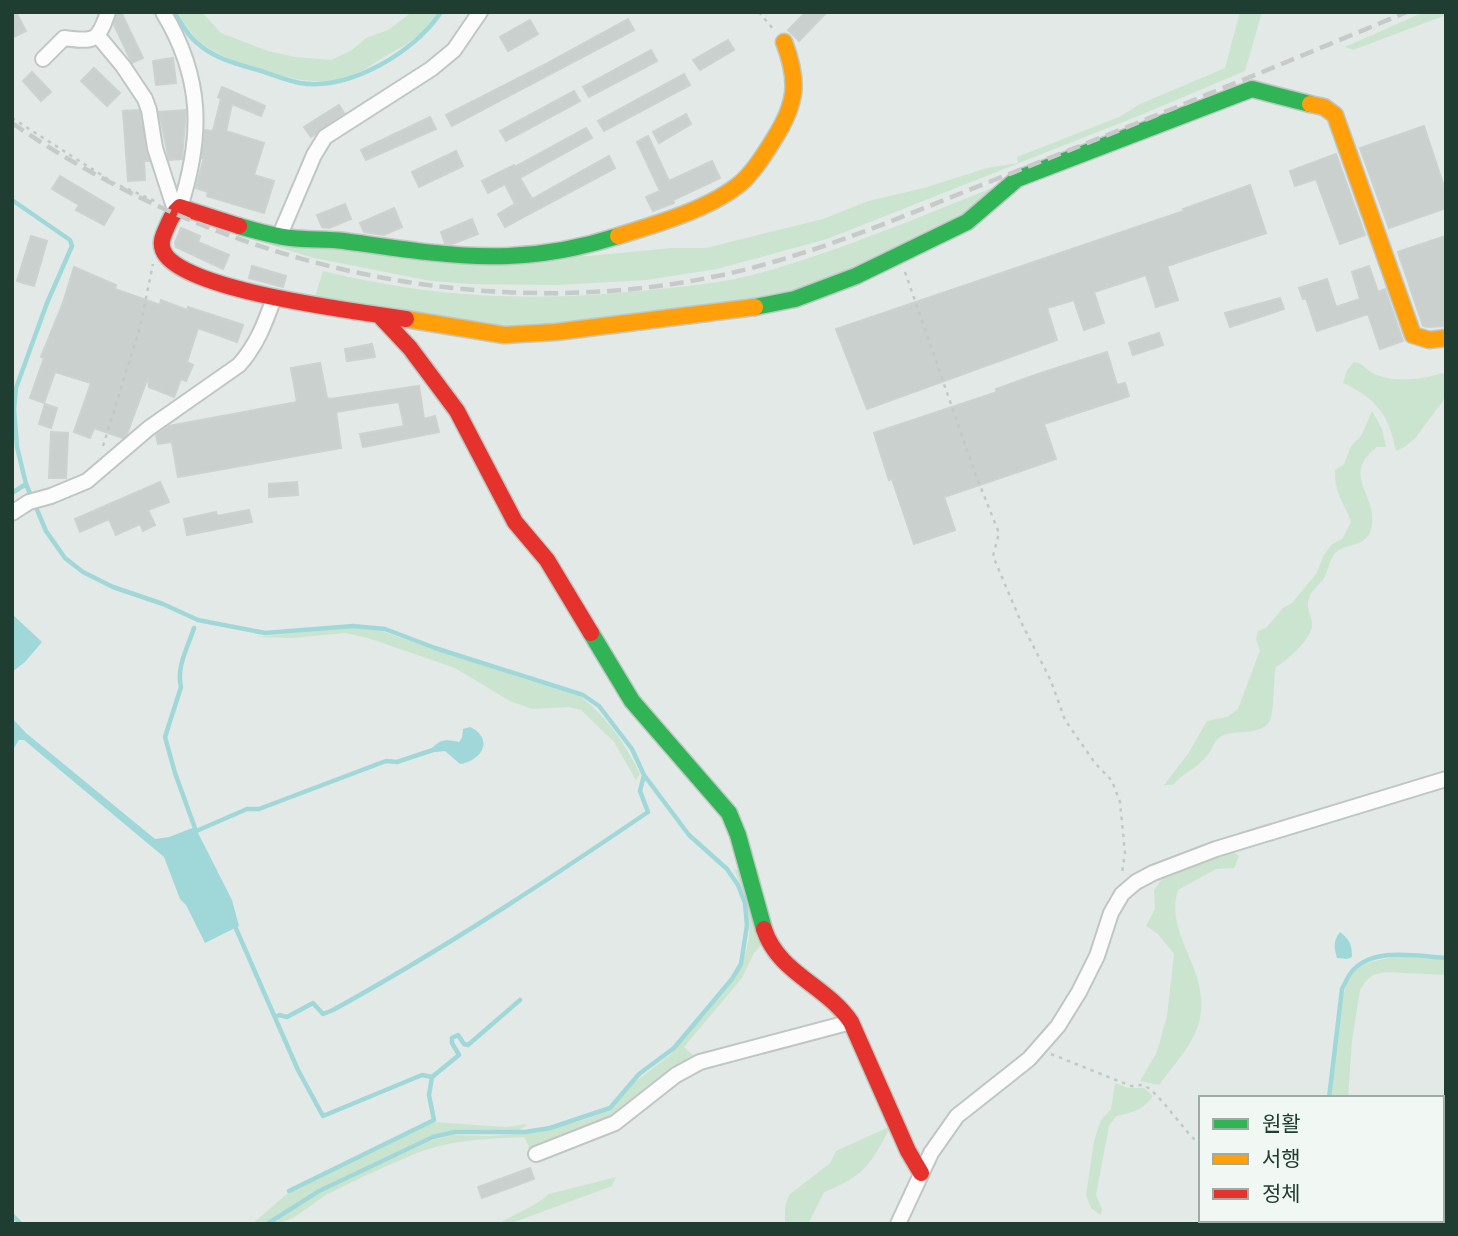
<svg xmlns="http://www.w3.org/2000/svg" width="1458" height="1236" font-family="Montserrat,'Noto Sans KR',sans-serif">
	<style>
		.green { fill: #cbe4d0 }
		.water { fill: #a0d8d9 }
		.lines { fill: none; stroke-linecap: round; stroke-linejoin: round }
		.stream { stroke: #a0d8d9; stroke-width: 4.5 }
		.building { fill: #cad0cd; stroke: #cbd2cf; stroke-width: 2 }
		.street-casing { stroke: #c0c6c3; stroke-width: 18 }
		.fast-casing { stroke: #bec7c3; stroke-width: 19 }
		.slow-casing { stroke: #bec7c3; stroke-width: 19 }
		.jam-casing { stroke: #bec7c3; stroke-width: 19 }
		.path { stroke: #c0cac4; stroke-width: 2.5; stroke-dasharray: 3.5 5; stroke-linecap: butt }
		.street { stroke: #fbfcfb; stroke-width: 14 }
		.fast { stroke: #30b455; stroke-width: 16 }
		.slow { stroke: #ff9f0a; stroke-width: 16 }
		.jam { stroke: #e5322d; stroke-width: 16 }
		.rail { stroke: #c6cac9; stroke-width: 4.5; stroke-dasharray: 14 7; stroke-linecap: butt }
	</style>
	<rect width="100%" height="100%" fill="#e3e9e6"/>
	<!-- green -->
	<path class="green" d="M177,12H202L221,33L268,51L295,57L331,60L352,50L366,38L388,30L412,12H439C425,34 408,44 386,56C372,64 358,75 343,79C309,90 227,64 200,42C191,35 184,22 177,12Z
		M1240,12H1262L1245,71L1143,114L827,239L717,269L672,276L646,280L558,285L470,284L431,281L314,258L245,237L255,235L589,256L671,248H706L823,219L868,201L924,188L987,168L1018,163L1017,157L1119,117L1140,104L1225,68Z
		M1424,12H1446V15L1353,50L1345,47Z
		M1010,181L966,220L793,296L504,332L315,297L323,271C439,299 532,302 650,290C691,286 732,282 771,270C852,246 931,212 1010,181Z
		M1354,362C1364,363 1367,372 1377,375C1397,383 1423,379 1443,373C1448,382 1446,392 1443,401L1416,437L1406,446L1396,451C1389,415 1376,398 1343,383L1347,370Z
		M1372,411L1382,429L1386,447H1377C1339,476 1380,495 1371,530C1365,549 1341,542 1333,556C1328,564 1328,574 1322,581C1316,588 1309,592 1308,603C1307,611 1312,616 1312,624C1313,638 1288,660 1276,667C1273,681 1275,712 1269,722C1260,736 1236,729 1222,736C1213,740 1213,750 1206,757C1196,769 1183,773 1173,785H1164L1188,754L1207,721L1227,717L1238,709L1260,650L1256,640L1258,631L1266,628L1283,608L1292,603L1316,574L1324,555L1331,545L1343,538L1351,522C1344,502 1334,493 1335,470L1344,464L1351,446L1361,436Z
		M352,627L382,631L432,649L581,697C608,718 625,744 640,774L636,780L614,742L581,710L569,707L532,709L510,701L455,668L368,638L345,633L293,638L257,637Z
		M1233,852L1239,856L1234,868L1216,869L1178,890C1163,936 1215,973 1198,1026C1191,1047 1172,1067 1159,1085L1140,1081L1157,1052L1167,1016L1174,954L1158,934L1146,926L1155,909L1154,890L1164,876L1207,859Z
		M734,869L745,872L762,944L754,953L742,978L684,1047L697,1059L607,1120L530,1150L524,1137C483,1139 451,1139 412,1155C384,1167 355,1180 328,1194C310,1204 292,1224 272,1224L321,1191L433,1140L454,1135L490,1136L530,1133L584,1120L611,1110L631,1085L670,1055L734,980C757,937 752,912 734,869Z
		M1401,956L1446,960V975L1386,972L1373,975L1366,981L1360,990L1352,1041L1348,1098H1331C1334,1070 1336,989 1355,971C1366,960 1386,959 1401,956Z
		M1115,1083L1128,1088H1144L1153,1096C1143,1110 1132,1113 1116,1116L1109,1126L1096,1195L1102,1209L1101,1215L1091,1208L1086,1195L1094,1141L1101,1120L1111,1109Z
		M433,1122L506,1127L529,1124L519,1130L453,1131L431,1136L316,1190L263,1224H252L287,1194Z
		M891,1126C870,1165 866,1175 824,1192L808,1224H785V1207L789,1195L830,1163L836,1151Z
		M616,1177L612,1186L509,1224H499C515,1213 535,1207 549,1194Z"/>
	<!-- water -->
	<path class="water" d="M12,614L42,642L25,662L12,672Z
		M12,718L26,733L155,839L169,837L195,827L232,900L239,926L205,943L186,905L180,899L164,857L24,740H19L12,751Z
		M470,727C494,738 483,761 460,764L445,751L436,752L432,748C441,739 446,739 459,742L462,738L463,729Z
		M1340,932C1350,940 1352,944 1352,957L1347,959L1337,958C1334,948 1333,941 1340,932Z"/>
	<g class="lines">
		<!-- stream -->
		<path class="stream" d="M174,12C181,22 187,35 196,42C212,57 233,63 254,69C269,73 284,80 300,83C349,91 415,52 441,12
			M12,200L70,240L72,246L47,303L16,388L14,409L17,447L26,484L46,531L65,558L83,572L113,587L163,604L198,620L265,633L353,626L385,629L435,648L583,695L599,706L632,749L644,775L689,835L727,869L738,885L745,903L747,925L741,964L732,979L674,1048L639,1074L610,1108L550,1128L525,1132H455L433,1137L319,1191L267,1224
			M12,493L26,484
			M194,628C188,647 176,667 181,687L165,737L175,773L196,831
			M194,832L247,809H259L386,761L397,762L439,748
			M234,924L298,1070L323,1116L422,1075L432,1077L429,1095L434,1120L289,1191
			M276,1017L279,1015L287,1017L313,1003L323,1014L333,1010C442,950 545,882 648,812L640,791L644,775
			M432,1077L459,1055L452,1043V1038L458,1035L464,1044L468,1045L520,1000
			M1329,1098L1342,989C1345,984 1347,978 1350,974C1370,946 1417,956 1446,958
			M1442,1206L1446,1198
			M12,1215L21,1224
			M1312,1224L1313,1220
			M1435,1224L1436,1220"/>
	</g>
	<!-- building -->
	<path class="building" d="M12,12H16L26,31L12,38Z
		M117,12H121L143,58L132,63L114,25Z
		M806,12H827L799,41L788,30Z
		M628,19L634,30L452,126L446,115L548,63Z
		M530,20L538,34L508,51L500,37Z
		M728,40L734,50L700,70L693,60Z
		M651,50L657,61L589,97L583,87Z
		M173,58L176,83L156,85L153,61Z
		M94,68L120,93L107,106L81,81Z
		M32,72L51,92L41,101L23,81Z
		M684,74L690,85L604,131L598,121Z
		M222,87L265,106L261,116L232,104L226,131L264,143L254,175L274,181L264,213L207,196L208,192L196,188L204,157L202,158L205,130L213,131L221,99L218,97Z
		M574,91L580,101L506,141L500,131Z
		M339,105L344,113L311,137L304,127Z
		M139,110L149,161H144L145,180L128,181L123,111Z
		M186,110L182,159L169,160L159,112Z
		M686,114L691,124L659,143L653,132Z
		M430,117L436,129L366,160L361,150Z
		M1424,126L1446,193V208L1389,228L1360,148Z
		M586,128L592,138L520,178L532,199L609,156L615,168L505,227L498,214L515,204L505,184L488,193L482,181L514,165L515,167Z
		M648,136L669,181L712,161L720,178L673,200L674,203L653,211L646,197L660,191L637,142Z
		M456,151L463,166L419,187L412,172Z
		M1336,154L1365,235L1340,244L1316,179L1295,186L1290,171Z
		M60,176L114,208L104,225L76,210L79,205L52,189Z
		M1250,185L1266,233L1167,266L1178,300L1156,307L1146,275L1094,292L1104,323L1084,330L1074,300L1047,308L1057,340L867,409L836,329L1184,211L1183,209Z
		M345,204L351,219L329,228L322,227L317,215Z
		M394,208L402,227L384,235L364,232L360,223Z
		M472,219L478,234L452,244L445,243L441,232Z
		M181,228L200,236L198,242L229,255L223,269L176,247L175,243Z
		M31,236L47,241L34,286L17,281Z
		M1446,236V326L1428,327L1423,326L1398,252Z
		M252,266L286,276L283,287L249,278Z
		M1369,266L1378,292L1385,289L1403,341L1380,349L1368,314L1317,331L1306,298L1303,299L1299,288L1327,279L1336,307L1360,299L1352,272Z
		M74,267L116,285L115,289L160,305L161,300L187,310L188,307L243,325L237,342L198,328L187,362L193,365L186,381L181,379L174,397L149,387L148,377L127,434L123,438L94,428L90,438L74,432L91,383L55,372L44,403L30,398L44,358L41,357L63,303Z
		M1280,298L1284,309L1230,327L1225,313Z
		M1159,333L1163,345L1133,355L1129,343Z
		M372,344L375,357L347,361L345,349Z
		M1107,352L1117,385L1125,383L1129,396L1044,424L1056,459L944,497L955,530L914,544L892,479L889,480L874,433L997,392L996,389L1044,372Z
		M320,363L327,398L330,399L419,386L424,419L435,416L439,432L363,447L360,434L404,426L399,402L371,406L336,412L341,448L178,477L172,442L158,444L156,435L169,426L297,402L291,368Z
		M45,404L57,408L51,428L39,424Z
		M51,432L68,433L66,478H49Z
		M160,482L169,502L148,510L155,525L143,531L140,524L116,535L109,519L80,532L75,519Z
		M297,482L298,495L269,497V484Z
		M249,510L252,522L187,535L184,519L216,512L217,516Z
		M530,1168L534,1179L482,1198L478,1187Z"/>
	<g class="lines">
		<!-- street casing -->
		<g class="street-casing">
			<path id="street" d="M163,12C203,78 203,136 180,207
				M98,36L123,66L145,99L149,110L155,148L175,210
				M43,59L64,38C94,42 98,42 108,12
				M279,237L314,155L325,137L431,69L454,50L480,12
				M12,513L29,502L51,496L87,481L149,428L239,365C257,345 265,323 274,298
				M536,1154L615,1123L676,1075L700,1062L851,1022
				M898,1224L931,1153L957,1116L1029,1059L1058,1026L1079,992L1097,956L1111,913L1122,894L1136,882L1153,873L1216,849L1446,779"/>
		</g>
		<!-- fast casing -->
		<g class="fast-casing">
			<path id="fast" d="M239,226C256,231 273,236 291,238C308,240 326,239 344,241C446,255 516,269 618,236
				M755,307L795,299L856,276L967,222L1017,179L1252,89L1310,104
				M591,633L632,701L729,813L738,835L764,929"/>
		</g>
		<!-- slow casing -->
		<g class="slow-casing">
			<path id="slow" d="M1310,104L1324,107L1335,115L1413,335L1429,340L1446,338
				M618,236C656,224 711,209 742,182C755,170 765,154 774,139C797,103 799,81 784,42
				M406,319L504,335L556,332L755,307"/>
		</g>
		<!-- jam casing -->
		<g class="jam-casing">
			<path id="jam" d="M239,226L180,207C172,214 170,220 166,229C163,236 160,242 163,250C177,291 364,312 406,319
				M379,315L410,348L457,411L515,522L547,560L591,633
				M764,929C778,973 826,985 851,1022L908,1151L921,1173"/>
		</g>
		<!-- path -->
		<path class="path" d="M759,12L773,29
			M12,118L114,183L157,202
			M905,272L975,473L999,533L993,556L1021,622L1051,681L1065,720L1095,763L1112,781L1120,802L1125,853L1122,873
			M103,446L140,327L153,264
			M1051,1054L1131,1086C1135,1086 1139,1085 1142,1085C1157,1088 1184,1133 1201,1145
			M1442,1141L1446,1144"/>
		<!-- street -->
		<use href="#street" class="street"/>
		<!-- fast -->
		<use href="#fast" class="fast"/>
		<!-- slow -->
		<use href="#slow" class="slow"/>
		<!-- jam -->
		<use href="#jam" class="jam"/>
		<!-- rail -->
		<path class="rail" d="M12,123C218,265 481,328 727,274C819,253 906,215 994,180C1132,126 1270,69 1407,12"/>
	</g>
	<!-- border -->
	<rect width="1458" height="1236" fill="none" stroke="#203d32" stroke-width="28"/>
	<!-- legend -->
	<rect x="1199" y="1096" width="245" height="126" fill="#f1f8f4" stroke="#9dada6" stroke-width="2"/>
	<rect x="1213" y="1119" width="35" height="10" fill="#30b455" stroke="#9dada6" stroke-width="2"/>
	<text x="1262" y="1131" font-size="21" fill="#203d32">원활</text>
	<rect x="1213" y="1154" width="35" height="10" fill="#ff9f0a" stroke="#9dada6" stroke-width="2"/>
	<text x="1262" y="1166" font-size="21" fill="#203d32">서행</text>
	<rect x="1213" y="1189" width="35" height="10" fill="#e5322d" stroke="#9dada6" stroke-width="2"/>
	<text x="1262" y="1201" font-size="21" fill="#203d32">정체</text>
</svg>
